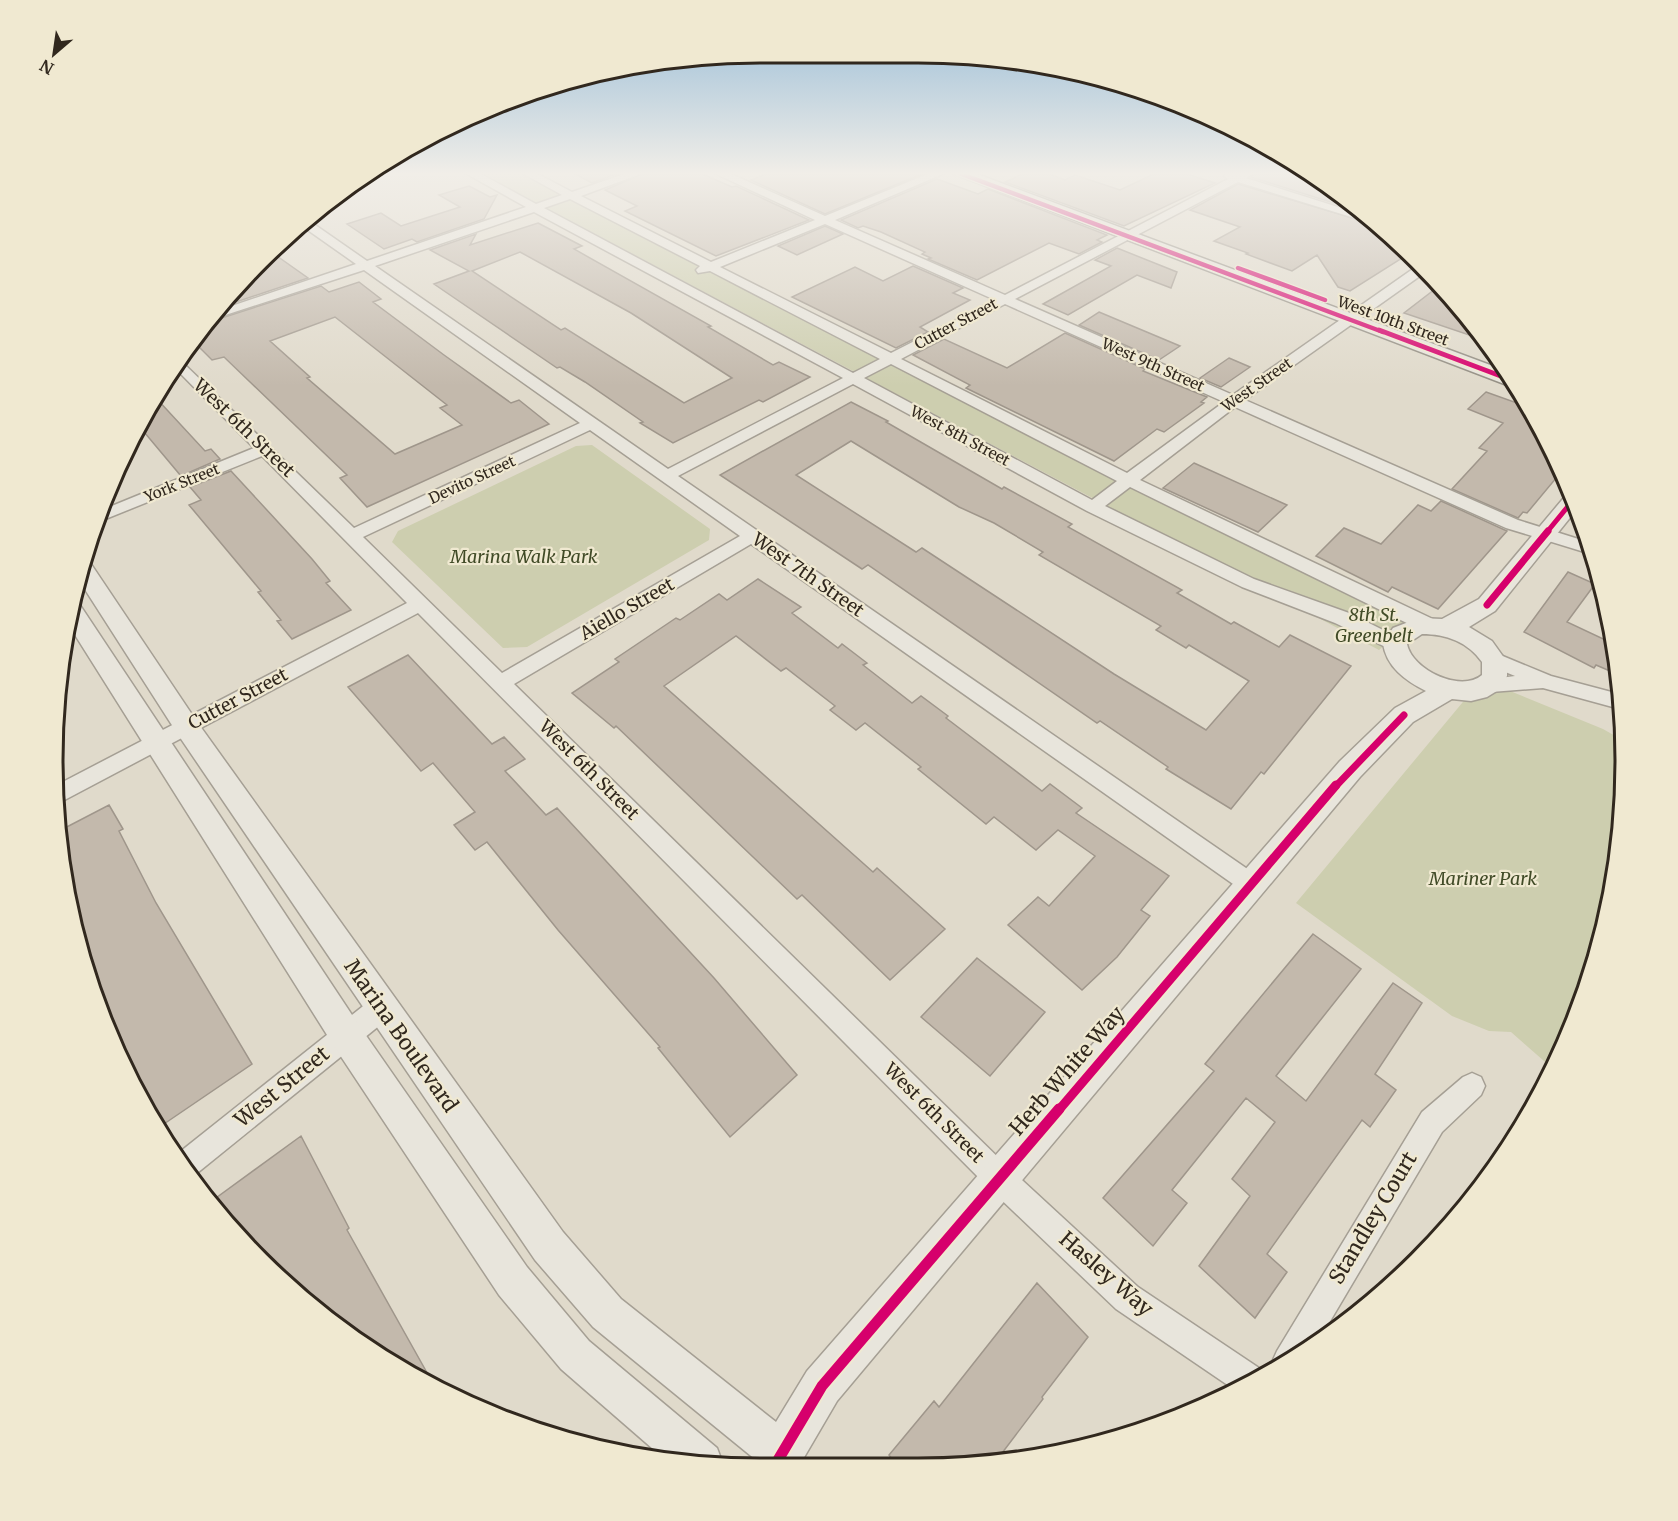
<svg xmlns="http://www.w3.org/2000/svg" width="1678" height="1521" font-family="Merriweather,serif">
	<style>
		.green { fill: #cdceaf }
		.building { fill: #c3b9ac; stroke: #9f968b; stroke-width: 1.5; fill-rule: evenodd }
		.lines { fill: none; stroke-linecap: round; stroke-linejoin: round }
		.minor-casing { stroke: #a59f94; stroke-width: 3 }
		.tertiary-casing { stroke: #a59f94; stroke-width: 3 }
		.secondary-casing { stroke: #948f84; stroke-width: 3 }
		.minor { fill: #e8e5dc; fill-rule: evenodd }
		.tertiary { fill: #e8e5dc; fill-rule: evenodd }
		.secondary { fill: #e8e5dc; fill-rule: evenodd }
		.cycleway-far4-casing { stroke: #f0e9d1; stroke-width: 7 }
		.cycleway-far3-casing { stroke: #f0e9d1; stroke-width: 8 }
		.cycleway-far2-casing { stroke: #f0e9d1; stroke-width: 10 }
		.cycleway-far1-casing { stroke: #f0e9d1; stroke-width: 13 }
		.cycleway-casing { stroke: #f0e9d1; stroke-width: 15 }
		.cycleway-far4 { stroke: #d6006c; stroke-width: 4.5 }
		.cycleway-far3 { stroke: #d6006c; stroke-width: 5 }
		.cycleway-far2 { stroke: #d6006c; stroke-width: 7 }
		.cycleway-far1 { stroke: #d6006c; stroke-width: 9 }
		.cycleway { stroke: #d6006c; stroke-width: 11 }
		.labels { text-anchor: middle; stroke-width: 4.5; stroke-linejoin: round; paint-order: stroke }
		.far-street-label { font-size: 15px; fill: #31281e; stroke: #f0e9d1 }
		.street-label { font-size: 18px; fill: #31281e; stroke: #f0e9d1 }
		.park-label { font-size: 18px; font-style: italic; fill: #414b27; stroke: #f0e9d1 }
		.near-street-label { font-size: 21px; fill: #31281e; stroke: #f0e9d1 }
		.rim { fill: none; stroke: #31281e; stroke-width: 3 }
	</style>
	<rect width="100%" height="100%" fill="#e0dacb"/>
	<!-- green -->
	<path class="green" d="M480,173H519L1411,623L1379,650Z
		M592,445L710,529L709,540L527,647L503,648L392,542L398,531L576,446Z
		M1488,682L1603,729L1624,741L1625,760L1612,898L1572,1031L1552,1068L1511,1032L1489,1031L1452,1016L1296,903L1477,685Z"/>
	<!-- building -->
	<path class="building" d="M573,173H619L592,183Z
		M645,173H700L732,187L736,186L809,220L716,256L625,211L637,206L605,190Z
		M768,173H921L922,174L825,214L751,180Z
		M1025,173H1046L1065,180L1075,175L1120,190L1156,173H1184L1215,183L1124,226L1005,182Z
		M1255,173H1313L1359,211L1251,177Z
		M937,179L978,194L988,189L1107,235L1097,240L1102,242L1079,254L1049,243L977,280L928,259L931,258L922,254L925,252L881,232L863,226L858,228L841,220Z
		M1238,184L1376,225L1410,253L1350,291L1338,287L1317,255L1292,271L1246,254L1248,253L1214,241L1240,227L1190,210Z
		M469,186L490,197L497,195L484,219L417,242L412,239L384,249L347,224L381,213L401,226L460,207L439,195Z
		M538,223L582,246L574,249L711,326L708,327L773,365L779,362L810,377L763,402L759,400L673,443L640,423L643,422L585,382L560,367L557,368L434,284L469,271L430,250L476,234L470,245ZM520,252L631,313L732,378L684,403L565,328L561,330L472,271Z
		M825,226L843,234L797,255L778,246Z
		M1117,248L1177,272L1171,288L1137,275L1068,315L1043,304L1111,266L1095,260Z
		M274,254L308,278L221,307Z
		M913,266L963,288L953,293L970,300L920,327L928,332L896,348L792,297L855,267L883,281Z
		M359,282L381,299L373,302L444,355L511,403L519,400L549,424L367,507L340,478L347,475L224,357L212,360L192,340L206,323L321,286L329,292ZM335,317L447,405L440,408L462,425L395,454L307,378L310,377L270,341Z
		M1439,286L1460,311L1484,340L1404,313Z
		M1099,312L1180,346L1159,360L1079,325Z
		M1065,333L1145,369L1143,371L1207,397L1201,402L1204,403L1164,432L1157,429L1114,461L966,388L970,385L913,355L944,339L1007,368Z
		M1229,358L1250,367L1221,387L1200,378Z
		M1486,392L1528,407L1562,471L1527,513L1523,512L1518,518L1452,489L1487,451L1479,448L1503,423L1468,409Z
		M156,398L205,451L211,449L220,459L181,476L139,426Z
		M851,402L888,421L886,422L1002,489L1004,487L1072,524L1068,527L1182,590L1177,593L1231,624L1234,622L1279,647L1290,635L1351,666L1264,774L1261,772L1231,809L1166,769L1168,767L1100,721L1097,723L868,565L862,569L720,475ZM851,441L959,507L994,523L1043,552L1039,555L1161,626L1156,630L1186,648L1189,645L1249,681L1206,730L1114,674L922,548L916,552L796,475Z
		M1194,463L1287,505L1258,532L1163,488Z
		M231,471L312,559L330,581L326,583L351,610L292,639L277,621L281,620L258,592L261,591L189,505L201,500L190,487Z
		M1441,501L1507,531L1438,609L1392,587L1388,592L1316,556L1344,528L1381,544L1418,505L1431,511Z
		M1568,572L1595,584L1567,622L1614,644L1617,674L1596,665L1594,668L1524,632Z
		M758,579L801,607L792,613L838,648L842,644L867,663L863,665L912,703L921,696L948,716L946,718L1042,791L1050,784L1082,808L1076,813L1169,876L1141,910L1150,916L1117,957L1082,990L1008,925L1038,897L1049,906L1095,856L1058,830L1036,850L994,817L986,824L918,769L921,767L865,723L856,730L830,710L835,706L786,668L781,671L736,636L664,686L873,872L877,868L945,929L890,980L802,895L797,899L616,726L614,728L572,693L619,662L615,659L676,618L680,620L719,594L727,600Z
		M408,655L492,744L504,737L525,759L505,771L546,815L557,808L714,978L797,1075L730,1137L658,1048L660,1047L558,930L487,842L475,850L454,825L475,812L433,763L421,771L348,687Z
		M109,805L123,829L119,831L156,903L252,1064L161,1126L117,1036L115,1037L109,1026L66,899L59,831Z
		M1313,934L1361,969L1276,1076L1306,1101L1393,983L1422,1003L1375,1074L1396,1090L1370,1127L1362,1120L1267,1254L1287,1272L1255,1318L1199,1266L1250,1196L1232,1179L1275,1122L1246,1098L1172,1190L1187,1203L1153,1246L1103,1198L1214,1071L1205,1064Z
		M977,958L1045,1012L990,1076L921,1017Z
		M301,1136L349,1228L347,1230L435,1387L407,1374L294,1293L209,1203Z
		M1037,1283L1088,1337L1042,1397L1043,1399L996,1461L899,1468L889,1455L934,1401L939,1407Z"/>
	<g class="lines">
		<!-- minor casing -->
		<g class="minor-casing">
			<path id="minor" d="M465,173H479L536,204L562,195L522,173H536L572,192L627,173H643L581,196L711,262L815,220L714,173H729L825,216L930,173H945L835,220L1005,295L1228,179L1224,176L1227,173H1253L1246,178L1363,215L1374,224L1238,182L1015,299L1233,395L1420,264L1427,271L1245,400L1518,520L1588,542L1591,554L1506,528L1235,407L1140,480L1437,621L1439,626L1437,631H1423L1130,487L1105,506L1254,579L1349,613L1403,640L1405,645L1403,650L1396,652L1335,623L1242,587L1087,511L853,384L678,476L1259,877L1263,884L1259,891L1251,894L1243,891L751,544L514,684L1009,1168L1138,1287L1262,1370L1264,1374L1235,1390L1116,1309L989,1188L418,613L57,804L55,786L407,603L262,456L98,522L102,510L254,448L175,368L180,360L354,528L580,423L364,270L207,321L217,311L356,264L302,226L308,220L367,261L526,207ZM570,199L700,266L696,270L698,273L710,271L880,359L853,373L544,208ZM534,212L843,378L668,469L375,266ZM825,224L995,300L891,353L720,267ZM1005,304L1224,402L1127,473L901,359ZM891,364L1117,481L1092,500L864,378ZM590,430L740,536L502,673L363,537Z
				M1493,652L1551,676L1619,694L1620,709L1543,688L1491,692L1484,690L1481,685L1484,680L1515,676L1486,664L1483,659L1486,654Z
				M381,996L390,999L394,1008L390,1017L191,1178L176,1155L372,999Z
				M1472,1073L1481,1077L1485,1086L1481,1095L1442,1132L1316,1345L1275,1368L1272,1362L1277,1351L1422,1112L1463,1077Z"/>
		</g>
		<!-- tertiary casing -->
		<g class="tertiary-casing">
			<path id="tertiary" d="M1573,493L1577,509L1495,611L1469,627L1492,641L1507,662V676L1500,689L1487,697L1471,701L1452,699L1413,722L1360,777L837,1401L799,1466L754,1465L756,1460L593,1327L535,1260L177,733L77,577L83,559L89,561L195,719L563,1232L621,1299L776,1422L807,1371L1340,761L1395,708L1426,691C1406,681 1386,667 1383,643L1393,628L1419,618L1442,619L1479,599L1567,494ZM1422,634C1446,634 1468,642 1482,662V675C1461,693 1412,670 1407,644Z
				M73,603L80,605L358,1024L527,1267L589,1341L717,1448L723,1464L668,1462L561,1369L499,1295L334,1046L70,627Z"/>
		</g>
		<!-- secondary casing -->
		<g class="secondary-casing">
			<path id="secondary" d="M952,173H974L1509,372L1516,386L1507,385Z"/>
		</g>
		<!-- minor -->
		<use href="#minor" class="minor"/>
		<!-- tertiary -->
		<use href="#tertiary" class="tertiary"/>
		<!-- secondary -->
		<use href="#secondary" class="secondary"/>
		<!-- cycleway-far4 casing -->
		<g class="cycleway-far4-casing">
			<path id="cycleway-far4" d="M959,173L1383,332
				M1238,268L1325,300"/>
		</g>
		<!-- cycleway-far3 casing -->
		<g class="cycleway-far3-casing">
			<path id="cycleway-far3" d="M1379,330L1514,381
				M1547,532L1574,499"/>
		</g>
		<!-- cycleway-far2 casing -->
		<g class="cycleway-far2-casing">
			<path id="cycleway-far2" d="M1487,605L1548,531
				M1335,787L1404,715"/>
		</g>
		<!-- cycleway-far1 casing -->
		<g class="cycleway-far1-casing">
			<path id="cycleway-far1" d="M1058,1111L1336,785"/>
		</g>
		<!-- cycleway casing -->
		<g class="cycleway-casing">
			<path id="cycleway" d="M775,1465L822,1386L1059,1109"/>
		</g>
		<!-- cycleway-far4 -->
		<use href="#cycleway-far4" class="cycleway-far4"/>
		<!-- cycleway-far3 -->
		<use href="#cycleway-far3" class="cycleway-far3"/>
		<!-- cycleway-far2 -->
		<use href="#cycleway-far2" class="cycleway-far2"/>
		<!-- cycleway-far1 -->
		<use href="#cycleway-far1" class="cycleway-far1"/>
		<!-- cycleway -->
		<use href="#cycleway" class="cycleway"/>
	</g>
	<!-- sky -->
	<linearGradient id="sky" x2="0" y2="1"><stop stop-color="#94bad6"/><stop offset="0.45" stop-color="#f1eee8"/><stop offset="1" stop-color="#f1eee8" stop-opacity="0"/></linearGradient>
	<rect width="1678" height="386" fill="url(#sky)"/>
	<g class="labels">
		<!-- far-street labels -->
		<g class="far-street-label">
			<text transform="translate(1393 321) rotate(20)" y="5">West 10th Street</text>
			<text transform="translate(956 324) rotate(-28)" y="5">Cutter Street</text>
			<text transform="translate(1153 365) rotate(24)" y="5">West 9th Street</text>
			<text transform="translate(1257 385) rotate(-35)" y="5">West Street</text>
			<text transform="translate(960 436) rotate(28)" y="5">West 8th Street</text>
			<text transform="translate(472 480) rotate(-25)" y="5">Devito Street</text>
			<text transform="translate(182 483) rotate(-22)" y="5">York Street</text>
		</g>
		<!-- street labels -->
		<g class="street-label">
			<text transform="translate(244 428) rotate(44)" y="6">West 6th Street</text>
			<text transform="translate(808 575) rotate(35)" y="6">West 7th Street</text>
			<text transform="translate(627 609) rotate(-30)" y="6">Aiello Street</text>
			<text transform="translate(238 699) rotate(-28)" y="6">Cutter Street</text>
			<text transform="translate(589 770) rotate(45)" y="6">West 6th Street</text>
			<text transform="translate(934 1113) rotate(45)" y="6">West 6th Street</text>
		</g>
		<!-- park labels -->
		<g class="park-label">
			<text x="524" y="563">Marina Walk Park</text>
			<text x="1374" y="621">8th St.<tspan x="1374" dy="21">Greenbelt</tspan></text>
			<text x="1483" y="885">Mariner Park</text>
		</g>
		<!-- near-street labels -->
		<g class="near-street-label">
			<text transform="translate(401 1036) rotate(55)" y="7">Marina Boulevard</text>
			<text transform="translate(1067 1071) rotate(-49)" y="7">Herb White Way</text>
			<text transform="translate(282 1087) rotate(-39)" y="7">West Street</text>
			<text transform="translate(1373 1218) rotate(-59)" y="7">Standley Court</text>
			<text transform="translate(1106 1274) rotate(41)" y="7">Hasley Way</text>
		</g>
	</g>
	<!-- crop -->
	<path d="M0 0H1678V1521H0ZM760 63H918A697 697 0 0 1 1615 760V761A697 697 0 0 1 918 1458H760A697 697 0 0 1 63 761V760A697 697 0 0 1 760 63Z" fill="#f0e9d1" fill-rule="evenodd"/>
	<path class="rim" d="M760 63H918A697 697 0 0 1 1615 760V761A697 697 0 0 1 918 1458H760A697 697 0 0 1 63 761V760A697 697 0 0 1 760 63Z"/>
	<!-- north arrow -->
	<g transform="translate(54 54) rotate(209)" stroke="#f0e9d1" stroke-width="4.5" paint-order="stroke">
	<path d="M0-4.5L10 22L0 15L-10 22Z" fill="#31281e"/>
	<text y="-9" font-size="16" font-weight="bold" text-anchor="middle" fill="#31281e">N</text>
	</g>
</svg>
